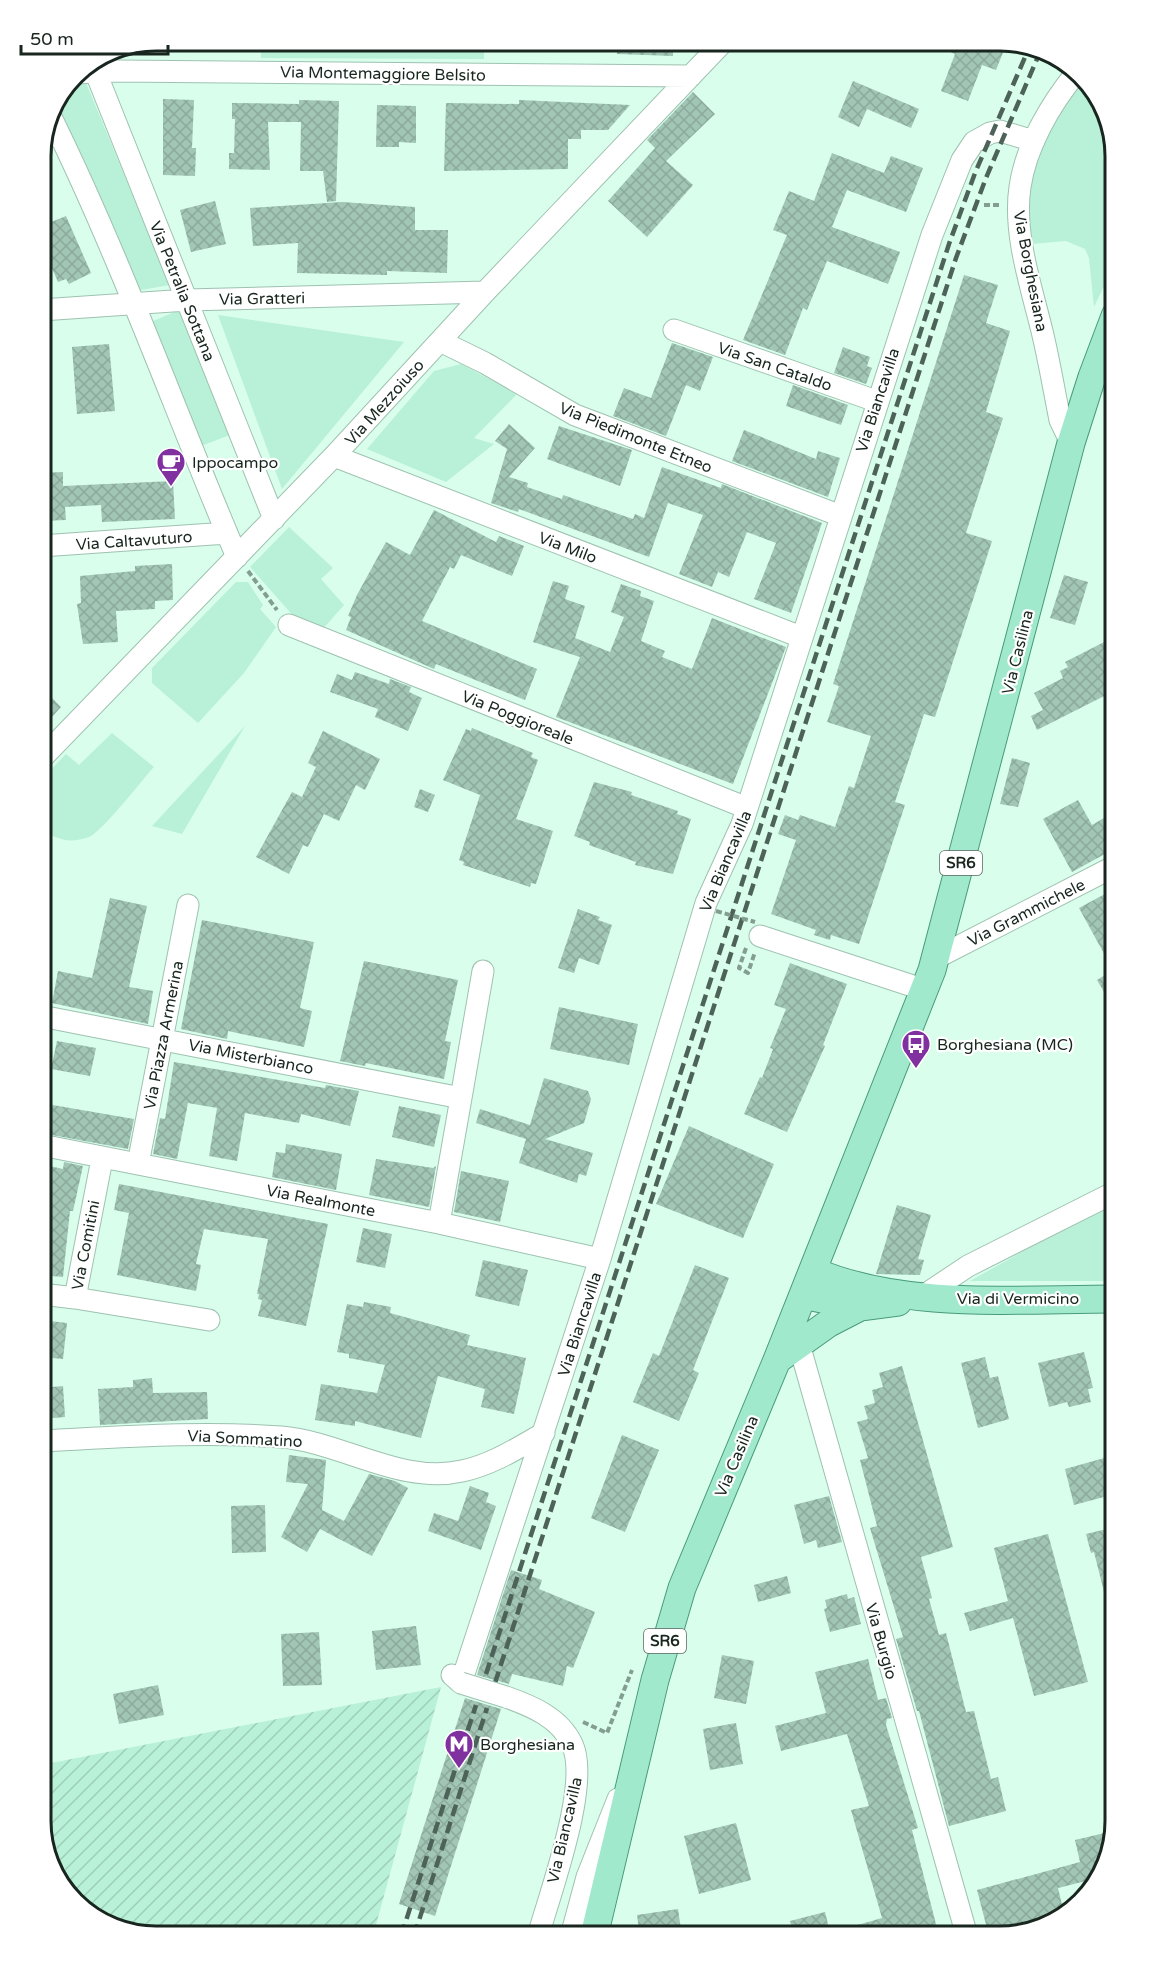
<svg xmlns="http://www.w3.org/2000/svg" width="1156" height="1977" font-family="'Varela Round',sans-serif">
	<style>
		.grass { fill: #b8f1d7 }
		.garden { fill: url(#garden-furrows) }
		.building { fill: url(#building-cross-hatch) }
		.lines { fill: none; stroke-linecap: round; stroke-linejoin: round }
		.minor-casing { stroke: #9ec2b1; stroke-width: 23 }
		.major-casing { stroke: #489b7a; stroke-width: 29 }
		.path { stroke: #839e91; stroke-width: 4; stroke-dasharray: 6 3; stroke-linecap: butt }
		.minor { stroke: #fff; stroke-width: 21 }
		.major { stroke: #a1e9cd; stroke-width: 27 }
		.rail { stroke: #4d6258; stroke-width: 4.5; stroke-dasharray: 12 6; stroke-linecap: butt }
		.minor-bridge-casing { stroke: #9ec2b1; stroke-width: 23; stroke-linecap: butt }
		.path-bridge { stroke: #839e91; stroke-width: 4; stroke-dasharray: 6 3; stroke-linecap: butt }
		.minor-bridge { stroke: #fff; stroke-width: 21 }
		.labels { text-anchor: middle; stroke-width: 4.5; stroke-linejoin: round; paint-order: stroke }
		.shield { fill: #fff; stroke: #5d6762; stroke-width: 1.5 }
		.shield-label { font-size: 15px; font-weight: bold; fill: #18261f }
		.street-label { font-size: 16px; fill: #18261f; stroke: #fff }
		.poi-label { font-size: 16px; fill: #18261f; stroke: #fff; text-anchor: start }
		.rim { fill: none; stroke: #18261f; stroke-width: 3 }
	</style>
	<defs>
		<pattern id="garden-furrows" width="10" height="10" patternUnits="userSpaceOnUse" patternTransform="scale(1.5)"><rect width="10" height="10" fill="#b8f1d7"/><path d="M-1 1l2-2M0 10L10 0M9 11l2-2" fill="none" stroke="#9dceb8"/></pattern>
		<pattern id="building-cross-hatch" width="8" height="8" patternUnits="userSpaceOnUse" patternTransform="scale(1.5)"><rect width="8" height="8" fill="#a2c6b5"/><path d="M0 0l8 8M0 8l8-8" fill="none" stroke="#8baa9b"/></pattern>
	</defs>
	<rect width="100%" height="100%" fill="#d9feec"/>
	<!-- grass -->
	<path class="grass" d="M261,41H484V59L261,58Z
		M84,78L170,285L135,291L57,113L72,80Z
		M1083,82L1104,105L1115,156V263L1094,307L1089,258L1085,249L1066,241L1032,244C1016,187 1042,123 1083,82Z
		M179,310L230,435L201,446L151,322Z
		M218,315L404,342L282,489Z
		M461,364L517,394L474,438L494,444L446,482L367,449L434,371Z
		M289,527L333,568L321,579L344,605L322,630L296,619L250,567Z
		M236,582H248L263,605L260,609L276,627L244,673L198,723L152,683V668Z
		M245,726L182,834L152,826Z
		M112,733L154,767C142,780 102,832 89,837C70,844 56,840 41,828V780L66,754L79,765Z
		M1115,1200V1281H970Z"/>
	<!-- garden -->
	<path class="garden" d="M441,1687L373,1936H149L92,1917L52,1872L41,1821V1765Z"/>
	<!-- building -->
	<path class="building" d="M617,41H673V56L617,54Z
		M925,41H996L1006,45L996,70L982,65L968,101L941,91L955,54Z
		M853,81L919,109L911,128L867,109L859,127L838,117Z
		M693,92L715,114L666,161L693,185L647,237L608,201L655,148L647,140Z
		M163,99L194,100L192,148H196L195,176L163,175Z
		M299,100L339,101L336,201L327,202L323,171H300L301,122H268L270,170L229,169V153H234L235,119H232V103L299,104Z
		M519,100L630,105L608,130H581V139H568V169L444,171L446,103L519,104Z
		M377,105L416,106V143L399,142V147H376Z
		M832,153L884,173L891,156L923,168L906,212L847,190L832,227L900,252L888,284L827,261L807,310L803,308L785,355L743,340L787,235L773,230L789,191L814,201Z
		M215,201L226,244L191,252L180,210Z
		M342,202L415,207V230H448L447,273L387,271V275L297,273L298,243L253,246L250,208Z
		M66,216L91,273L69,284L66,279L58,282L48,259L52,257L45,240L49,238L44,225Z
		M964,275L998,285L986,323L1010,331L986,412L1003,418L966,533L992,541L935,717L924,714L895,802L905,805L859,944L831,935L830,940L814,935L816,930L771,914L796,840L778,834L785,815L798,820L800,815L835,827L849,786L854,788L871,736L827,722L839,686L833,684Z
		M672,343L713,357L700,391L686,385L666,436L613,416L624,388L651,398Z
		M109,344L115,411L77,414L72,347Z
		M843,347L870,357L867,366L872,368L866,384L834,373Z
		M793,385L848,405L841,425L786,406Z
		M509,424L535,448L509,477L528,483L527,487L562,499L563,495L633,519L635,514L644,518L662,467L721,488L722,484L822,523L791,613L754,599L776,543L747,532L729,577L718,572L712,587L679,574L703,515L668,503L649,557L519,509L518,512L491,503L507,449L495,441Z
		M559,426L632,450L620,486L547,459Z
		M744,430L816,459L818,451L840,458L828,497L732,461Z
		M63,472V486L173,481L175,519L102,522L101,505L65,507L66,520L41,521V473Z
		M434,510L496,542L499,536L524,546L512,576L461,555L454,569L450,567L422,621L537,669L525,700L436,664L434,669L346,630L351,617L348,616L357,595L386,542L410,555Z
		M172,564L173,600L155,601V609L116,611L118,642L83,644L77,604L81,603L80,576L135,571V566Z
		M1064,575L1088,582L1075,625L1050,618Z
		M553,581L569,586L565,599L585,606L575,638L610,652L624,617L611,612L621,584L641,591L640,596L654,601L641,641L665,651L662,657L692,669L712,618L786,647L733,784L556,717L580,657L533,642Z
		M1116,636V690L1037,730L1031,716L1043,710L1034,693L1063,678L1060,671L1068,667L1065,662Z
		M355,672L389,684L390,679L411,687L409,692L422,698L408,731L375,717L378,709L330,692L337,674L352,680Z
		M41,687L61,707L41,729Z
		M472,728L533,753L531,757L538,760L516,819L553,831L536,884L531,883L530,887L463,865L464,862L459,860L480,795L443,780L466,729L471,731Z
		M323,731L380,759L365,790L356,785L339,821L324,814L308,847L303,845L289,874L256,857L292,792L302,797L316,767L308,763Z
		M1012,758L1030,763L1018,807L1000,804Z
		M594,782L632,792L631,795L678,811L677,814L691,819L673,874L635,865L636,862L589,845L590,842L574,836Z
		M420,789L435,795L428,812L414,807Z
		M1078,800L1092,825L1116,811V848L1072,872L1043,819Z
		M1116,888L1115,943V1011L1097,980L1113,970L1079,908Z
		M110,898L147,906L129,987L153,991L148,1024L52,1003L58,971L92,978Z
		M578,909L600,917L598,920L612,925L599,965L579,958L574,973L558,968Z
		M202,920L314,942L300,1008L312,1011L304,1047L228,1031L227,1039L181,1029Z
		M364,961L458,980L445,1041L451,1042L444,1079L366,1063L365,1066L340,1061Z
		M790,963L847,984L823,1045L825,1046L787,1132L744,1114L760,1077L762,1078L773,1049L770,1048L786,1009L774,1005Z
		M559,1007L638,1024L629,1065L550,1049Z
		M57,1041L96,1048L90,1076L51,1069Z
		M174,1062L325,1088L326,1085L359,1091L350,1126L301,1114L299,1123L245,1113L237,1161L209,1156L217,1108L188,1103L177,1159L153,1154L160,1118L165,1119Z
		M544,1078L588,1091L591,1099L584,1123L545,1139L593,1153L586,1176L579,1174L577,1183L519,1163L526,1139L476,1123L480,1109L530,1125Z
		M41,1103L134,1119L128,1149L41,1133Z
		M399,1106L441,1115L434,1147L392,1137Z
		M689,1126L774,1164L743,1238L656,1204Z
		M286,1144L342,1154L336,1190L272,1177L276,1152L285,1153Z
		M376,1159L433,1168L436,1166L429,1207L369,1195Z
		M64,1162L83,1166L73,1211H70L63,1277L41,1275V1164L63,1169Z
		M461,1171L509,1181L500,1222L454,1212Z
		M119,1184L328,1224L306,1326L258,1316L262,1300L258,1299L259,1294H257L268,1239L204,1229L196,1264L201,1265L196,1291L117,1275L129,1213L114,1210Z
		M897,1205L931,1215L918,1259L924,1260L920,1275L876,1274Z
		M363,1228L392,1234L385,1268L356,1262Z
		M483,1260L528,1270L519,1306L475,1296Z
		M695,1265L729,1278L693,1370L699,1373L679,1421L633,1402L653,1353L659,1356Z
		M364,1302L391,1307L390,1313L470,1335L467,1345L526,1358L514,1414L481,1407L485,1389L438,1376L421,1438L355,1421V1426L315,1420L321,1384L377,1393L385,1365L349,1358V1354L337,1352L347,1304L363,1307Z
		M41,1320L67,1323L63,1359L41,1357Z
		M1084,1352L1093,1388L1088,1389L1091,1402L1069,1407L1067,1402L1049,1407L1038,1363Z
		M985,1357L990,1378L998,1376L1009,1419L978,1428L961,1363Z
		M902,1366L953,1547L921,1557L932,1598L929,1599L939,1635L946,1633L966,1712L974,1711L991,1779L998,1777L1006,1811L949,1826L919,1711H917L896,1639L903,1637L870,1528L877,1526L860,1460L868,1458L857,1422L868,1419L864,1406L875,1403L872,1390L883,1387L879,1373Z
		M152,1378L153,1393L207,1392L208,1419L100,1425L98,1389L133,1387V1380Z
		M63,1386L65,1417L41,1419V1388Z
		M622,1435L659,1450L625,1532L591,1518Z
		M289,1455L326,1460L322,1510L344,1521L369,1474L395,1481L408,1488L372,1556L320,1529L307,1552L281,1537L308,1484L286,1482Z
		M1115,1455V1494L1074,1505L1065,1469Z
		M470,1486L489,1493L486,1502L496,1506L481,1550L428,1531L434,1513L458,1521Z
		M829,1496L842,1542L818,1548L816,1540L804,1544L794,1505Z
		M265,1505L266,1552L232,1553L231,1506Z
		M1115,1527V1616H1110L1094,1552L1091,1553L1086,1534Z
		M1048,1534L1088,1682L1034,1696L1013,1618L970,1631L964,1613L1008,1601L994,1548Z
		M511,1570L542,1580L539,1589L595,1612L573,1668L567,1666L563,1686L512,1674L509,1684L477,1675Z
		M787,1576L791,1593L758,1602L754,1585Z
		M847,1594L848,1599L854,1597L861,1624L830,1632L824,1609L827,1608L825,1600Z
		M416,1626L421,1665L376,1670L372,1631Z
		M319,1632L322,1685L283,1686L281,1634Z
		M722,1655L754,1661L746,1704L714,1698Z
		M868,1659L878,1700L886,1698L892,1718L887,1719L886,1725L918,1828L912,1830L939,1936H834L833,1932L882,1918L851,1810L869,1806L847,1734L781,1751L775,1726L826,1713L815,1672Z
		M158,1685L164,1715L119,1724L113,1694Z
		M465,1698L501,1709L435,1916L399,1904Z
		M736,1723L743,1764L710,1770L703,1729Z
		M736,1823L751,1880L699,1894L684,1836Z
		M1113,1831L1098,1878L1058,1888L1064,1913L1053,1922L1000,1936H989L977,1890L1080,1862L1075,1840Z
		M678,1909L682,1936H640L637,1915Z
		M825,1912L831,1936H794L790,1921Z"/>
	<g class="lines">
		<!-- minor casing -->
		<g class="minor-casing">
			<path id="minor" d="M92,63L274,519
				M76,73L118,71L691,76
				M53,121C123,264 175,412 237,557
				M41,310L187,300L485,292
				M674,330L876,401
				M440,341L485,363L575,415L841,516
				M1071,443L1060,420C1054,390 1049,360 1042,331C1031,286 1013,233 1020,187C1026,146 1050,105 1076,73
				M334,456L801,637
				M41,546L227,533
				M289,625L747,808
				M41,759L334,456L485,292L724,41
				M760,936L925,990
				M936,958L1115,866
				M41,1016L461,1098L439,1223
				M461,1098L483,971
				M41,1145L439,1223L600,1259
				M138,1164L188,905
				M41,1294L75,1298L102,1159
				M75,1298L209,1320
				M920,1298L968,1266L1115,1192
				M799,1344L967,1936
				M41,1441C121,1437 201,1431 281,1437C342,1442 401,1485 462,1471C491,1465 518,1448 544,1433
				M452,1675L461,1683L600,1259L706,903L742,824L932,235L962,160L974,142L990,133L1000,131L1034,141
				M506,1697C532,1706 560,1718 572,1744C591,1783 550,1893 538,1936
				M571,1936L587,1877L618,1799"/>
		</g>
		<!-- major casing -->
		<g class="major-casing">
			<path id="major" d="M813,1271C905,1310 1016,1299 1115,1299
				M803,1295L860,1307L898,1302
				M777,1360L829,1323L860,1307
				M594,1936L655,1680L682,1588L777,1360L932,970L1071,443L1092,377L1115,316"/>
		</g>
		<!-- path -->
		<path class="path" d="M984,205H999
			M248,571L277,610
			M746,948L739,968L748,973L755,952
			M583,1722L607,1733L632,1670"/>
		<!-- minor -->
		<use href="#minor" class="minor"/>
		<!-- major -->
		<use href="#major" class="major"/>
		<!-- rail -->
		<path class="rail" d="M486,1674L949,244L975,173L1029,48
			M495,1683L956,258L986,178L1040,52
			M401,1936L476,1705
			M414,1936L487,1708"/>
		<!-- minor-bridge casing -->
		<g class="minor-bridge-casing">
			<path id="minor-bridge" d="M461,1683L506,1697"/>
		</g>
		<!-- path-bridge -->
		<path class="path-bridge" d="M716,911L755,922"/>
		<!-- minor-bridge -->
		<use href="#minor-bridge" class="minor-bridge"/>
	</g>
	<!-- icons -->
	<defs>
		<g id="cafe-pin" transform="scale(1.5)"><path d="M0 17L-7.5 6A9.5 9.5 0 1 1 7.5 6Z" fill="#8130a0" stroke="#fff"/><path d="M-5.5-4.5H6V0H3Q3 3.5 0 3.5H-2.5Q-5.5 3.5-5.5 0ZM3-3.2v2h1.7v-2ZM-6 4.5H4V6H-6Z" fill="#fff"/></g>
		<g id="bus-pin" transform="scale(1.5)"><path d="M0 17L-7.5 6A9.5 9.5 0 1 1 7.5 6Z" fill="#8130a0" stroke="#fff"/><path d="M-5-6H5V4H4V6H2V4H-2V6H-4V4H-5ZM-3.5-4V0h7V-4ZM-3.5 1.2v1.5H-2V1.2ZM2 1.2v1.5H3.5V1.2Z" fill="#fff"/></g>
		<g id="metro-pin" transform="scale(1.5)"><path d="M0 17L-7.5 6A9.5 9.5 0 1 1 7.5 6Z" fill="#8130a0" stroke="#fff"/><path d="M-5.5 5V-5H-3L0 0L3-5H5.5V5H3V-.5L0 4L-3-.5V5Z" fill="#fff"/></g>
	</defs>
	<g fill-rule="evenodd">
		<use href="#cafe-pin" x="171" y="462"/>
		<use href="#bus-pin" x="916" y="1044"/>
		<use href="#metro-pin" x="459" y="1744"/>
	</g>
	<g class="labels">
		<!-- shield labels -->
		<g class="shield">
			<rect x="940" y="851" width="42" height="24" rx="4.5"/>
			<rect x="644" y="1629" width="42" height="24" rx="4.5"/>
		</g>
		<g class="shield-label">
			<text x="961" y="868">SR6</text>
			<text x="665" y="1646">SR6</text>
		</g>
		<!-- street labels -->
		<g class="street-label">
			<text transform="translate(383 73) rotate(1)" y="6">Via Montemaggiore Belsito</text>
			<text transform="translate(1031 271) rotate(79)" y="6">Via Borghesiana</text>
			<text transform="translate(183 291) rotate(68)" y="6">Via Petralia Sottana</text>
			<text transform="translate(262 298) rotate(-1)" y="6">Via Gratteri</text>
			<text transform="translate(775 366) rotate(19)" y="6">Via San Cataldo</text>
			<text transform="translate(877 400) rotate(-72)" y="6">Via Biancavilla</text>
			<text transform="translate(384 402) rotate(-48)" y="6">Via Mezzoiuso</text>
			<text transform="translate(636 437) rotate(22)" y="6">Via Piedimonte Etneo</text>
			<text transform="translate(134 540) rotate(-4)" y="6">Via Caltavuturo</text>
			<text transform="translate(568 547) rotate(21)" y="6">Via Milo</text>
			<text transform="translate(1017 652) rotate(-76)" y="6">Via Casilina</text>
			<text transform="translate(518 717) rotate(22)" y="6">Via Poggioreale</text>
			<text transform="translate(725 861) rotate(-67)" y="6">Via Biancavilla</text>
			<text transform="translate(1026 912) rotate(-27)" y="6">Via Grammichele</text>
			<text transform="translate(163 1035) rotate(-79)" y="6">Via Piazza Armerina</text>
			<text transform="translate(251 1056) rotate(11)" y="6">Via Misterbianco</text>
			<text transform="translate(321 1200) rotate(11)" y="6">Via Realmonte</text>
			<text transform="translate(85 1245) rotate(-79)" y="6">Via Comitini</text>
			<text x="1018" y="1304">Via di Vermicino</text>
			<text transform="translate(579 1324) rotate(-72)" y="6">Via Biancavilla</text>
			<text transform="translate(245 1438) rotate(3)" y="6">Via Sommatino</text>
			<text transform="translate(736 1456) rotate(-67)" y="6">Via Casilina</text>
			<text transform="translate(882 1641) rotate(74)" y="6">Via Burgio</text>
			<text transform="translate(564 1830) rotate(-77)" y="6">Via Biancavilla</text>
		</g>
		<!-- poi labels -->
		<g class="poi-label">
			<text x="192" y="468">Ippocampo</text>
			<text x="937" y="1050">Borghesiana (MC)</text>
			<text x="480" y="1750">Borghesiana</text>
		</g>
	</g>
	<!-- crop -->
	<path d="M0 0H1156V1977H0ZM156 51H1000A105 105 0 0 1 1105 156V1821A105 105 0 0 1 1000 1926H156A105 105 0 0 1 51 1821V156A105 105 0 0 1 156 51Z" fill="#fff" fill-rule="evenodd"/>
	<path class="rim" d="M156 51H1000A105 105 0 0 1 1105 156V1821A105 105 0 0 1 1000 1926H156A105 105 0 0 1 51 1821V156A105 105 0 0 1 156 51Z"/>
	<!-- scale -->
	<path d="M21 45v9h147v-9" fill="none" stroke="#18261f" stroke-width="3"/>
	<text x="30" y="45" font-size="18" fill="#18261f" stroke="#ffffff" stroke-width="4.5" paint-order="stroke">50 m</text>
</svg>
